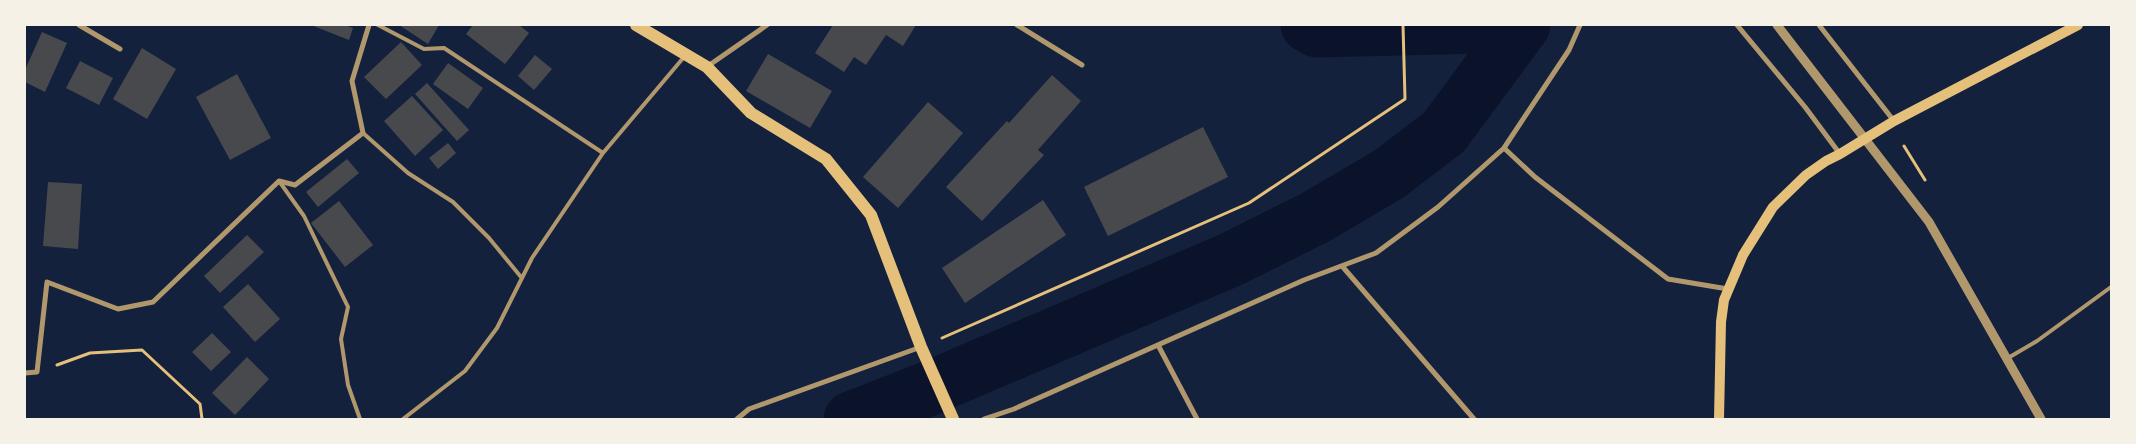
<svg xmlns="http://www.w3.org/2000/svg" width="2136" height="444" font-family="'DejaVu Sans',sans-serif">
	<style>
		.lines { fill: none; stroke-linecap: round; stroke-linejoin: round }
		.river { stroke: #0b132b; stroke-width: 55 }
		.building { fill: #48494c }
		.path { stroke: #e5c07b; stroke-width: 3 }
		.service { stroke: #b1986c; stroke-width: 4 }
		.minor { stroke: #b1986c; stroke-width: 5 }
		.tertiary { stroke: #b1986c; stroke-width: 9 }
		.secondary { stroke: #e5c07b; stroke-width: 10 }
		.primary { stroke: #e5c07b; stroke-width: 12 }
	</style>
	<rect width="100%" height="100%" fill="#14213d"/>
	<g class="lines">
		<!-- river -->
		<path class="river" d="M1308,25L1317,30L1523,25
			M851,419L923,391L1230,260L1316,217L1389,174L1444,132L1523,25"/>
	</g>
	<!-- building -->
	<path class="building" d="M311,25H345L353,28L349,40Z
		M399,25H439L428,44Z
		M473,25H519L529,33L505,64L466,34Z
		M833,25H916L903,46L886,35L866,65L854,57L844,72L815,53Z
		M42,32L67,43L45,92L25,82V70Z
		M401,42L422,65L386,99L364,77Z
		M142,48L176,69L147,119L113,99Z
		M768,54L832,91L810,128L746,91Z
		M535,55L552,69L534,90L518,76Z
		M80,61L113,78L99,105L66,88Z
		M448,63L483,88L468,109L433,84Z
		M237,74L271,138L230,160L196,97Z
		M1052,75L1081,101L1038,150L1044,155L982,221L946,187L1007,121L1009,123Z
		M427,83L469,130L457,141L415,94Z
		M412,96L443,130L415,156L384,121Z
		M928,102L963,133L898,208L863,177Z
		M1203,127L1228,177L1108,236L1084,187Z
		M448,143L456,153L438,169L429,158Z
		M347,159L359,173L318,207L306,192Z
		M48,182L82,184L78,249L43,246Z
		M1043,200L1066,235L965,303L942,268Z
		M339,201L373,245L345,267L311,223Z
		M247,235L264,252L220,293L204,276Z
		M248,284L280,319L255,342L223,307Z
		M212,333L231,352L211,371L192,352Z
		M247,357L269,379L235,415L212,393Z"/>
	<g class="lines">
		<!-- path -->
		<path class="path" d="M1904,146L1925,180
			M942,338L1249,203L1405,99L1403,25
			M57,365L90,353L142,350L200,404L202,419"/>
		<!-- service -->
		<path class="service" d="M378,25L424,49L444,48L603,153
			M363,133L408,173L453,202L489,238L521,277
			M279,181L304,216L348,307L341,339L348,385L360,419
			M2008,358L2037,341L2111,287
			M403,419L465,371L497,328L532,258L603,153L684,57"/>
		<!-- minor -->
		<path class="minor" d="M79,25L120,49
			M1017,25L1082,65
			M1737,25L1805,107L1840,154
			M1819,25L1894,121
			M708,66L767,25
			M1504,148L1535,177L1668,279L1728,289
			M1342,266L1474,419
			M1158,345L1197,419
			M25,373L37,372L47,282L118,309L153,302L279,181L295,185L363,133L352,81L369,25
			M737,419L749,409L921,347
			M984,419L1014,409L1304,280L1376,253L1438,207L1504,148L1569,50L1580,25"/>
		<!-- tertiary -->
		<path class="tertiary" d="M1777,25L1929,222L2041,419"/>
		<!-- secondary -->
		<path class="secondary" d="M1719,419L1721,322L1724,300L1743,255L1773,207L1806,175L1826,161L1840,154L1894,121L2078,25"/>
		<!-- primary -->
		<path class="primary" d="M636,25L707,67L751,113L826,159L871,215L921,347L953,419"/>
	</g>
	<!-- border -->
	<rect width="2136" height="444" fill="none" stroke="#f6f1e7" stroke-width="52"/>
</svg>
